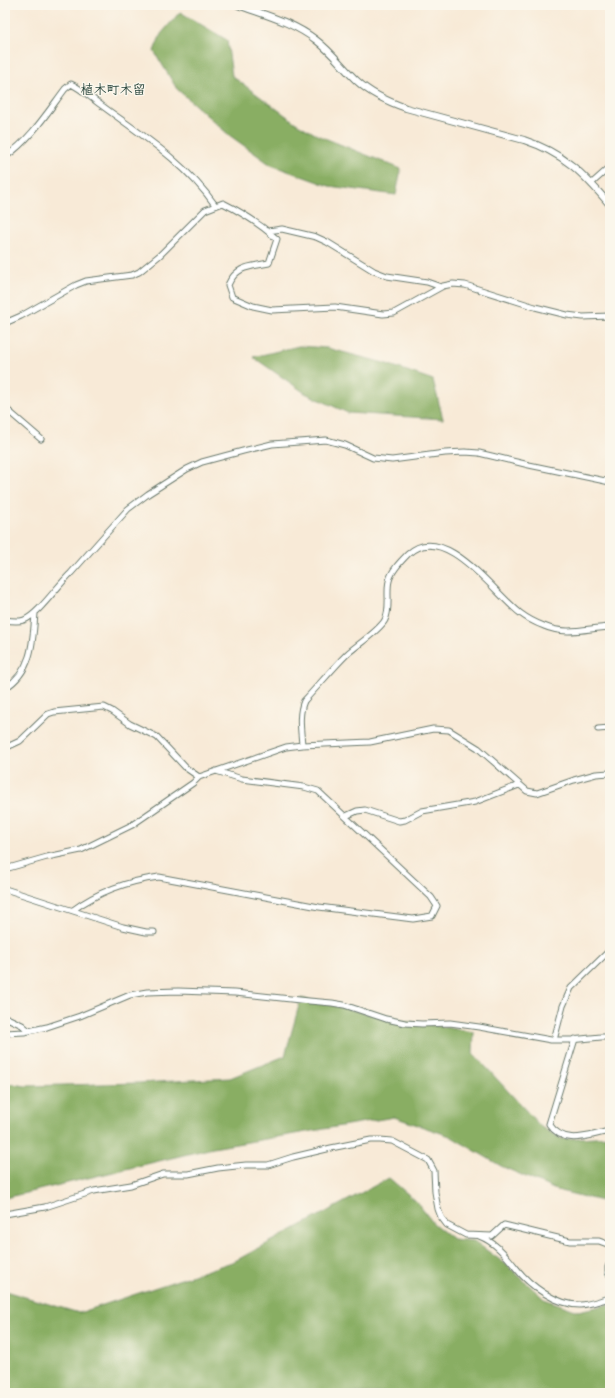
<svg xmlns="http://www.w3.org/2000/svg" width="615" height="1398" font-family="Kalam,'Klee One',sans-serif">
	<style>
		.forest { fill: #89ae63; stroke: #54764c }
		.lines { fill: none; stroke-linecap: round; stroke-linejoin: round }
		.minor-casing { stroke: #6b7a6d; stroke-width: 7 }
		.tertiary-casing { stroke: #6b7a6d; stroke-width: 8 }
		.minor { stroke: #fff; stroke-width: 5 }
		.tertiary { stroke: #fff; stroke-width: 6 }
		.labels { text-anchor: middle; stroke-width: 3; stroke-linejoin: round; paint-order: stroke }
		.quarter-label { font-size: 13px; font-weight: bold; fill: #1f3d34; stroke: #fbf7ec }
	</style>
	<rect width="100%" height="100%" fill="#fbf7ec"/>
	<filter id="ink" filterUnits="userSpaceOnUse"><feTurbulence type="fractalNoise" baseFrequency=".025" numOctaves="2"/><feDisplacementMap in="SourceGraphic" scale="8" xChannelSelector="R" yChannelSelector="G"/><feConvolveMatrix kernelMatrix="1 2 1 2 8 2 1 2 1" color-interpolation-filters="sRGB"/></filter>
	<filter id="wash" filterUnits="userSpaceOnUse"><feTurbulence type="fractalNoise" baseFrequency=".012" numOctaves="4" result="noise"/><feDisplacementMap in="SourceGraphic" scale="16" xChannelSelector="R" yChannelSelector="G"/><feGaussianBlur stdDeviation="0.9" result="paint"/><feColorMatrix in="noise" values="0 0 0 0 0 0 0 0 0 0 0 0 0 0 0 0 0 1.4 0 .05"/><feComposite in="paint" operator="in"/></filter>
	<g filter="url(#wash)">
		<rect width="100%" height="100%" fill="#f8ead7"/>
		<!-- forest -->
		<path class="forest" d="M180,12L227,40L232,76L296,123L317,135L401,169L396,195L329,186L271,165L229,135L177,89L154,51L161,34Z
			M299,346L327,348L384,363L433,380L443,419L348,413L305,393L253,357Z
			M301,998L382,1017L474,1032L473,1053L541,1127L562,1139L610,1136V1203L556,1190L501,1166L450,1136L394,1117L213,1148L5,1198V1083L26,1086L139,1083L230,1078L285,1056Z
			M389,1178L416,1201L434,1224L453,1239L474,1241L507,1265L544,1299L578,1311L610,1304V1393H5V1291L79,1313L235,1261Z"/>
	</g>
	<g filter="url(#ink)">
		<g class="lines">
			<!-- minor casing -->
			<g class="minor-casing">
				<path id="minor" d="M5,157C30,140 47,113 65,89L71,84C82,89 91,98 101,105C143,136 185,162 215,205
					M592,183L610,167
					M268,231L282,229L316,237L327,242L374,271L387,276L427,282L441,287
					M5,323L21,316L76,285L86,281L132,275L139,272L160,255L205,210L223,203C243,213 260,224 277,239L269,263C251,267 237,265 228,285L232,297L253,306L272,310L335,307L383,314L394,313L443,286L453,284L465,285L535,307L567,315L583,317L610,316
					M5,408L41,439
					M5,620C11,621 18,622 24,620C38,615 58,585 71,573L128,509L148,494L187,469L202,462L243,451L272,444L326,440L345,445L373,458L392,460L445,453L465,452L479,453L529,465L610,482
					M5,688C32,672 33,642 35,613
					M598,729L610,728
					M302,745C301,730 298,715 304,701C318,686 332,669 347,654C357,645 379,631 385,620C391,608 386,593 389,581C391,571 401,561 408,554C444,520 495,594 520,613C528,619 536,623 544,626C567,636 587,628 610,627
					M5,748L20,741L48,714L54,712L104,707L112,711L130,724L157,737L186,768L199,777
					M346,816L357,811L365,810L399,821L405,820L422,811L475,802L519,785
					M5,869L47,857L81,850L132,825L193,783L199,777L286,747L302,745L370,742L433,729L449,730L478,748L527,791L537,793L574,780L596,774L610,773
					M5,889L123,927L146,932H154
					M73,910C98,892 128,881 159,877L319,907L413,919L432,916L437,906L431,897L318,791L304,787L242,779L216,771
					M5,1017L22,1025L29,1031
					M5,1033L24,1032L47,1027L80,1016L130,995L147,992L178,991L235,993L309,1001L332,1003L344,1005L386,1019L405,1023L422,1024L450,1023L479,1027L551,1040H571L601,1037H610
					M575,1039L549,1124C565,1147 588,1135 610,1131
					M554,1040L563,1006L571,988L610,950
					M5,1214L45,1207L94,1191L131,1185L163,1174H188L218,1168L246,1165H268L293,1157L331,1148L371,1140H380L392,1141L428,1160L434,1171L435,1192L438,1209L441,1217L447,1225L466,1235L492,1236L504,1225L570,1241H599L610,1245
					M479,1236C495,1242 506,1255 516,1268C530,1286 556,1305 580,1305C590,1305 601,1300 610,1298
					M610,1262L608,1267V1273L610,1275"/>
			</g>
			<!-- tertiary casing -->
			<g class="tertiary-casing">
				<path id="tertiary" d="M238,5C265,15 293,22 316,40C332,52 343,68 357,81C371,94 389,102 406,108L524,140C564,153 584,174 610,205"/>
			</g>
			<!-- minor -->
			<use href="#minor" class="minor"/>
			<!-- tertiary -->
			<use href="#tertiary" class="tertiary"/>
		</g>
	</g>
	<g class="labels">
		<!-- quarter labels -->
		<g class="quarter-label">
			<text x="113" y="94">植木町木留</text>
		</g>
	</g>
	<!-- margin -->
	<rect width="615" height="1398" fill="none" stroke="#fbf7ec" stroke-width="20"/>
</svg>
